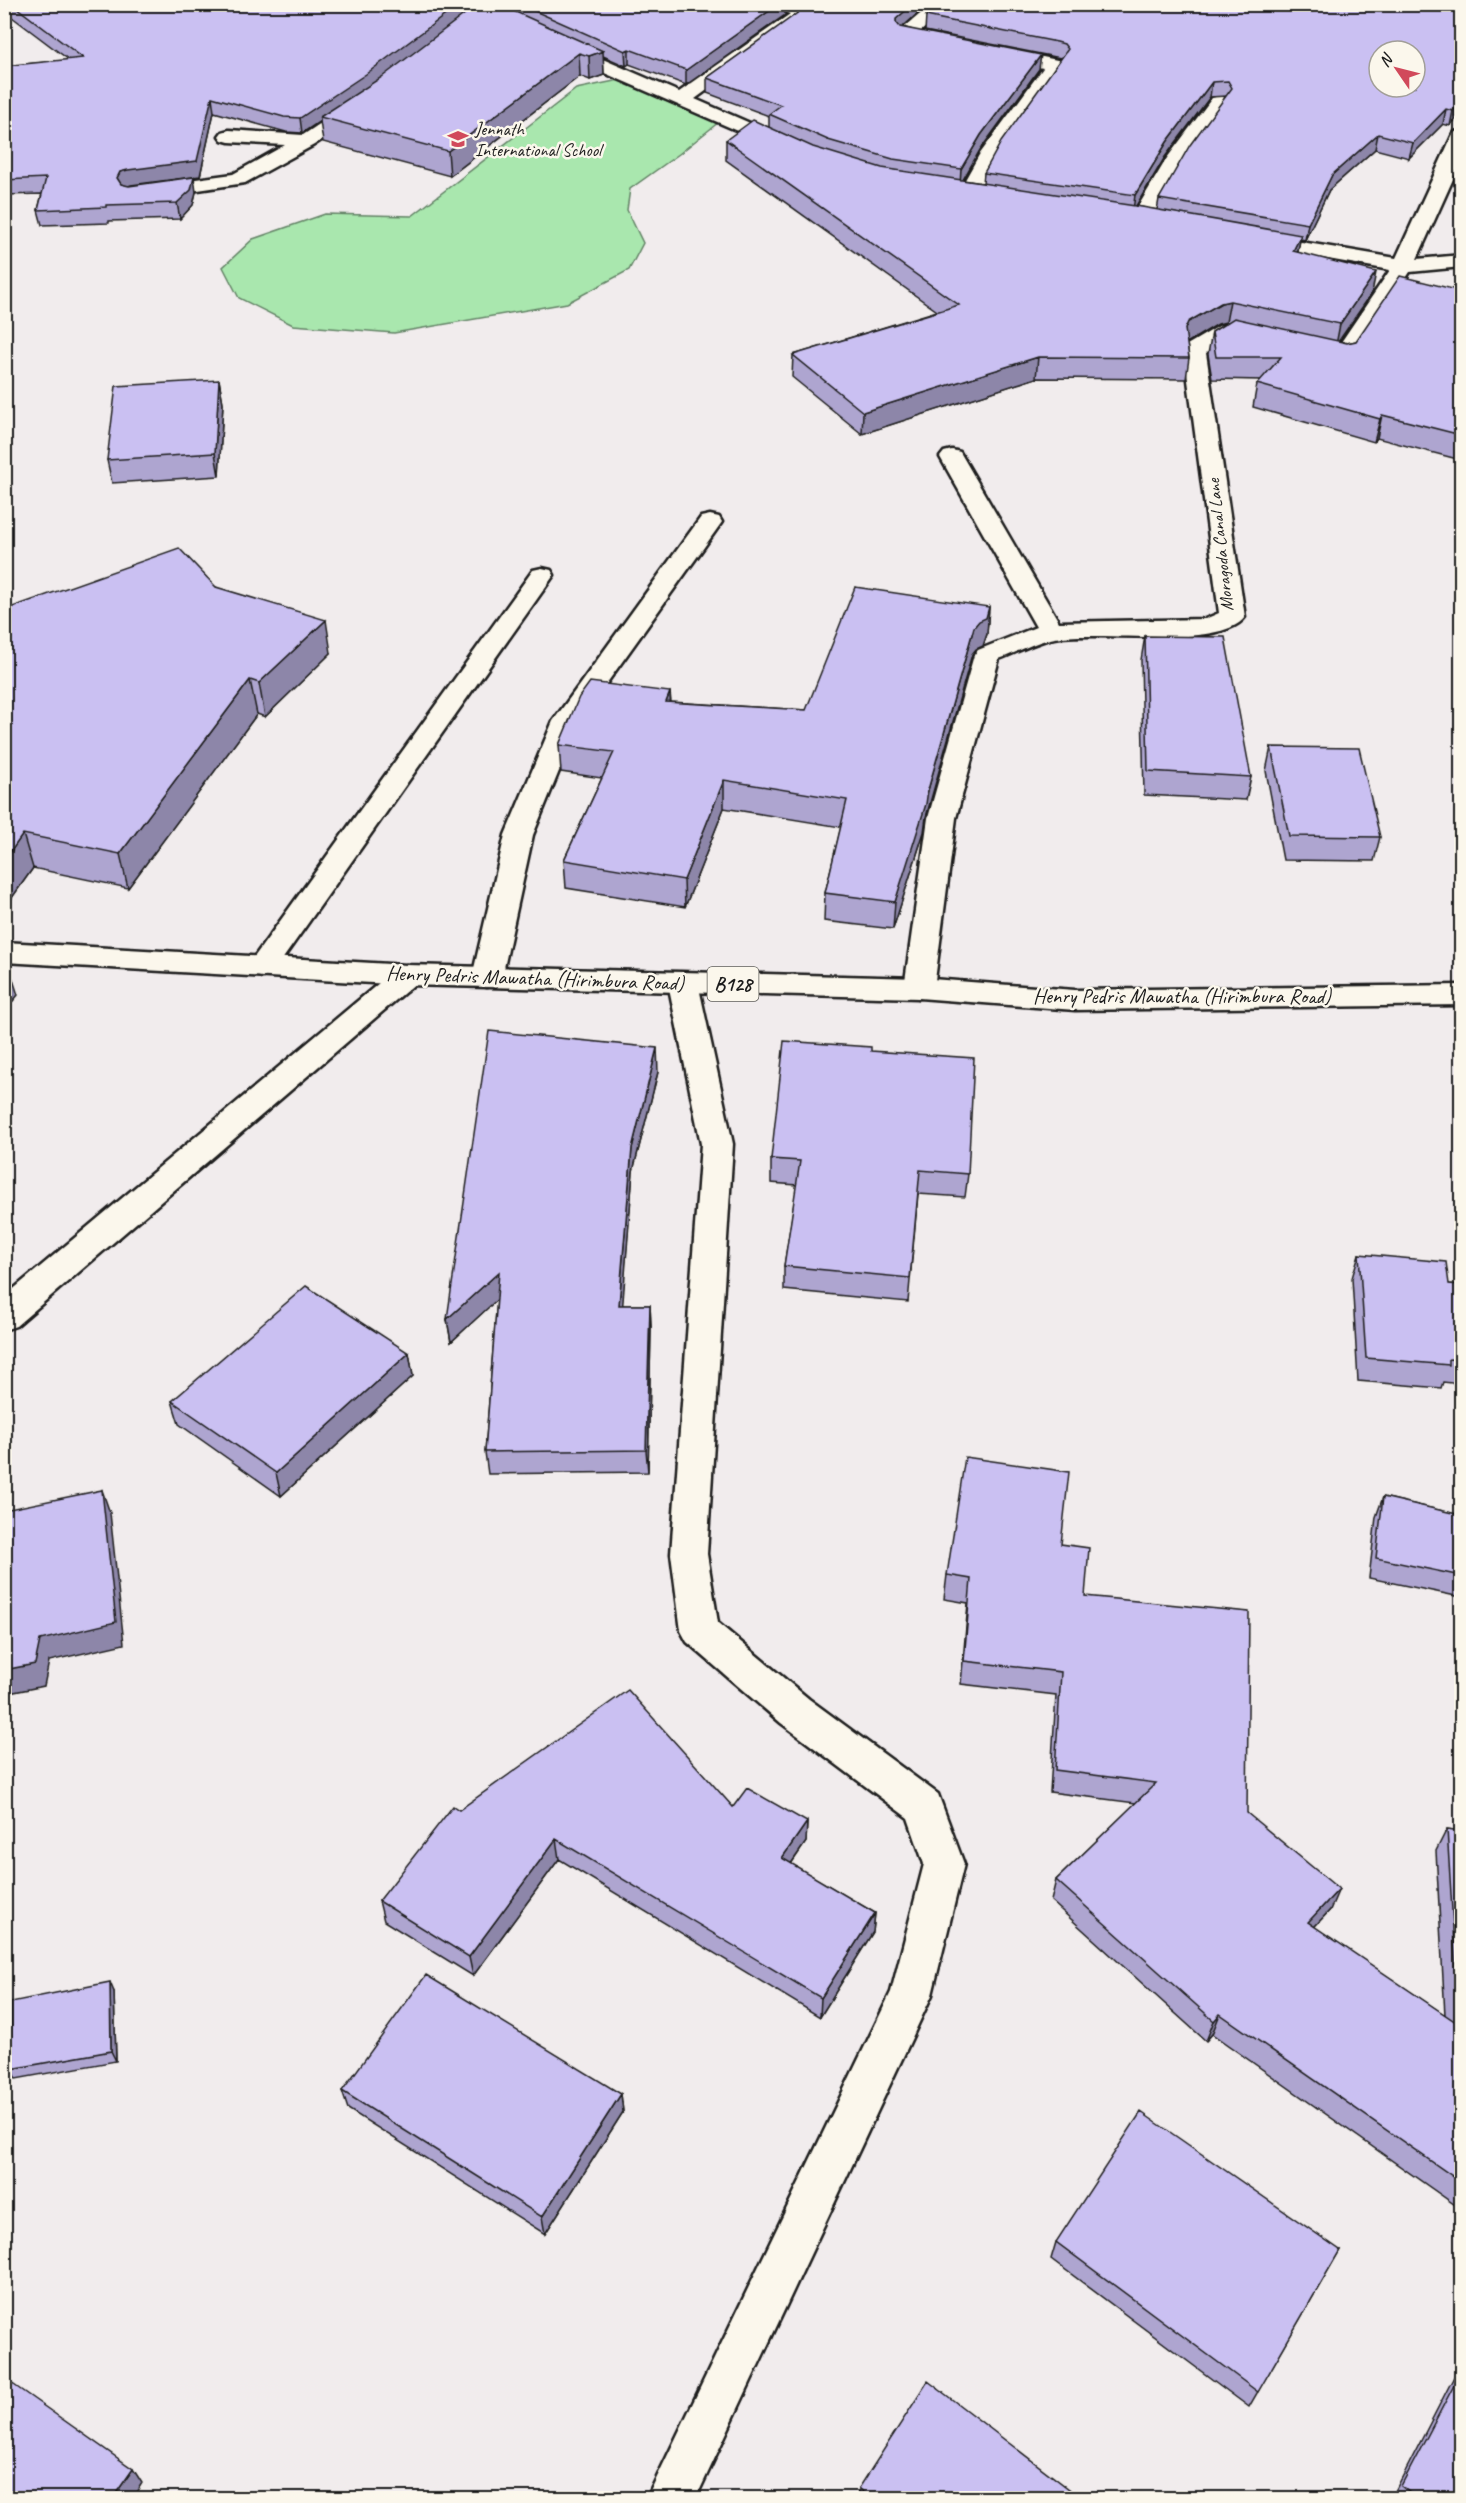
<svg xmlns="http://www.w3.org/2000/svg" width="1466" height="2503" font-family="Caveat,sans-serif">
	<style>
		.green { fill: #a9e7ae; stroke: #628265; stroke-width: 1.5 }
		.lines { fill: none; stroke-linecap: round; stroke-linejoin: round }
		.minor-casing { stroke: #1c1c1c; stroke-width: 5 }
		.major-casing { stroke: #1c1c1c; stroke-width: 5 }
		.minor { fill: #fbf7ec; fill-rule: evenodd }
		.major { fill: #fbf7ec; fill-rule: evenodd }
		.wall { fill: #aea5d0; stroke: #1c1c1c; stroke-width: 1.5; fill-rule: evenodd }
		.shaded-wall { fill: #8d86a9; stroke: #1c1c1c; stroke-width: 1.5 }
		.building { fill: #cac0f2; stroke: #1c1c1c; stroke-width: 1.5; fill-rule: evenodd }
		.labels { text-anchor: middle; stroke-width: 5; stroke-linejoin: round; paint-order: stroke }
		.far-poi-label { font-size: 18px; fill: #1c1c1c; stroke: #fbf7ec; text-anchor: start }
		.far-street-label { font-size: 18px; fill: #1c1c1c; stroke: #fbf7ec }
		.shield { fill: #fbf7ec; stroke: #5f5e5a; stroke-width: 1.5 }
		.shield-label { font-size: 20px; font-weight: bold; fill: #1c1c1c }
		.street-label { font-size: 21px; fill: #1c1c1c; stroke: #fbf7ec }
	</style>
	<rect width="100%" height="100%" fill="#f1eced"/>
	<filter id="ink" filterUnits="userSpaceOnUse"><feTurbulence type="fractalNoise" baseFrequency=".0167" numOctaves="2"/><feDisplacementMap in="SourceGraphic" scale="12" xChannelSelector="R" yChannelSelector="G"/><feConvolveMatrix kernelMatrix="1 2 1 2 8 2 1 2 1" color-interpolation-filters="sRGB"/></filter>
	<g filter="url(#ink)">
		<!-- green -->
		<path class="green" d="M624,79L719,122L679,154L630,189L627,210L643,243L629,270L567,303L394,333L293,325L239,298L223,267L253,239L325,214L412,216L576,89Z"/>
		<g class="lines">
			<!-- minor casing -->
			<g class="minor-casing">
				<path id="minor" d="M456,4H481L521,23L524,27L521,31H509L459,8Z
					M771,4C785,4 802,2 812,13L695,99L791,141L794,145L791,149L784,151L556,52L553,48L556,44H568L679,92L790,14L774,8Z
					M932,4H952L920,32L947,38L950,42L947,46L941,47L900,39L897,35L900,31Z
					M995,47L1062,61L1064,65L998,156L974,198H960L957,194L979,155L1043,68L989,57L986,53L989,49Z
					M1219,96L1226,98L1228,102L1186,159L1150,220L1147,224H1133L1130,220L1167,158L1212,98Z
					M358,101L365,103L368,107L365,111L314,145L245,183L151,197L144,195L141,191L144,187L151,185L233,174L285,145L229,142L222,140L219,136L222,132L229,130L303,135L351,103Z
					M1462,130V159L1417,259L1462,255V267L1410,272L1351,361L1343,363L1309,356L1306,351L1309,346L1317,344L1337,348L1390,270L1254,246L1247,244L1244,240L1247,236L1254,234L1396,258L1452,136L1455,132Z
					M1227,324L1260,331L1263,336L1260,341L1252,343L1230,338L1206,353L1245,617C1222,650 1095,630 1055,638C1036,641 1016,653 999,659L956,818L934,988L930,995L919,998L908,995L904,988L928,818L974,655L978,650L1036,627L940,457L944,452L952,450L960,452L1059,622L1205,619L1219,613L1184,350L1187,345L1219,326Z
					M710,515L719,517L722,522L579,722L533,835L502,977L497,984L487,987L477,984L472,977L505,835L553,721L701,517Z
					M542,568L551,570L554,575L272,974L262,977L252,974L247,967L252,960L533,570Z
					M407,965L417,968L422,975L417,982L16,1326L4,1330V1297L397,968Z
					M683,973L694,976L698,983L733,1144L707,1554L718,1623L809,1699L938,1794L964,1864L932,1995L696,2498H647L891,1992L924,1864L908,1818L781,1723L687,1642L681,1631L671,1554L701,1144L668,983L672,976Z"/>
			</g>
			<!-- major casing -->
			<g class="major-casing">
				<path id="major" d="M4,942L407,965L919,978L1075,990L1462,985V1005L1075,1010L919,998L407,985L4,962Z"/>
			</g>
			<!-- minor -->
			<use href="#minor" class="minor"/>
			<!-- major -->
			<use href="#major" class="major"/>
		</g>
		<!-- wall -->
		<path class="wall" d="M4,4H467L468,12L478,4H785V15L686,85L629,64L626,66L603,56L604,75L590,80L580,76L450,176L323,142L320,121L302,133L286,132L214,112L200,176L129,186L196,192L193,205L180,219L109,221V223L42,225L38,210L42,194L4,195V66L69,60L4,11Z
			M802,4H928L903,27L1039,69L980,150L963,180L983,183L984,173L1061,58L925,31L926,16L1461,4V113L1450,126L1443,124L1409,158L1375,149L1329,190L1305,240L1300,239L1298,252L1372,293L1339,341L1347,343L1356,341L1461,291V460L1377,438L1374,442L1253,407L1257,384L1261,380L1212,379L1208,354L1212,332L1228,322H1226L1218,324L1187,343L1189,358L1186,379L1036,378L862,434L792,377L793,355L937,311L726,160V140L769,127V116L707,93V78L807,7ZM1226,96L1159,199L1157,210L1135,206L1165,157L1210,97Z
			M219,380L223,403L219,476L112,483L107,460Z
			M216,587L331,653L265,717L257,714L128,888L33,868L4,909V610Z
			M989,607L987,634L983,646L976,649L972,654L926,817L924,832L893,929L824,921L825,893L841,827L724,808L685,907L566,888L564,860L602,778L561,772L559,745L670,692L671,702L806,710Z
			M1145,636L1251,777L1246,800L1144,795L1141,660Z
			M1271,747L1380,837L1374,861L1283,860L1266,771Z
			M871,1051L968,1174L965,1197L918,1194L908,1302L784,1290V1266L797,1185L771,1183V1159Z
			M658,1072L633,1171L622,1305H650L651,1327L648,1472L488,1474L485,1452L497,1299L451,1342L447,1319Z
			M1359,1254L1449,1284L1461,1285V1384L1443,1382L1441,1388L1358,1381L1352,1278Z
			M409,1353L413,1376L281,1496L179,1424L172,1401Z
			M1383,1497L1461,1515V1597L1369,1578L1376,1517Z
			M1061,1544L1085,1596L1247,1813L1330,1910L1314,1927L1445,2015L1436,1851L1447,1829L1461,1831V2209L1212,2034L1206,2041L1051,1901L1056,1880L1136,1803L1050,1792L1056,1695L961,1684L968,1603L944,1599L947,1575Z
			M733,1807L807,1822L806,1842L791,1864L875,1913L873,1932L820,2017L559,1859L473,1976L384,1921L379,1901L459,1810Z
			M114,1992L116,2061L16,2079L11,2069Z
			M342,2091L621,2094L623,2112L545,2234L348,2109Z
			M1056,2242L1340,2250L1249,2407L1051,2259Z
			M1461,2363V2499H1391Z
			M859,2488L1082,2499H858Z"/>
		<!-- shaded-wall -->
		<path class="shaded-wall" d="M460,4H467L468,14L368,89L320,117V121L302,133L300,118Z
			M779,4H785V15L686,85V70Z
			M913,4H928L896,33V19Z
			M629,49V64L626,66L625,51Z
			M603,51L604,75L590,80L589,56Z
			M579,53L580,76L450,176L448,151Z
			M1041,55L1039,69L980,150L960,185L961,169L981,135Z
			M1212,82L1210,97L1165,157L1133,211L1135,195L1167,142Z
			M212,97L214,112L200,176L131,185L123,188L117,178L120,172Z
			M1461,101V113L1450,126L1453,111Z
			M1446,109L1443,124L1409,158L1413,143Z
			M1378,134L1375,149L1329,190L1305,240L1308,224L1332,175Z
			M194,177L196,192L193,205L180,219L177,203Z
			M1301,235L1297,256L1293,251Z
			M1376,272L1372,293L1336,345L1340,324Z
			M1230,301L1226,322L1218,324L1185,344V329L1188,322L1221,303Z
			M1038,357L1036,378L862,434L863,412Z
			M219,380L223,403L219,476L215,453Z
			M1382,415L1377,438L1374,442L1380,419Z
			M989,607L987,634L983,646L976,649L972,654L926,817L924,832L893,929L895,902L928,790L974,627Z
			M326,620L331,653L265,717L259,683Z
			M250,680L257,714L128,888L120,854Z
			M670,692L671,720L666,702Z
			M724,780V808L685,907L684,880Z
			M23,834L33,868L4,909V861Z
			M7,961L18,995L4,1012V964Z
			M657,1048L658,1072L633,1171L621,1327L619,1305L632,1148Z
			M499,1272L502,1295L451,1342L447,1319Z
			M650,1305L651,1327L648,1472L646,1450Z
			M409,1353L413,1376L281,1496L276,1473Z
			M102,1490L110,1513L124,1644L49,1661L44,1686L4,1694V1670L40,1640Z
			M807,1822L806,1842L781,1878L782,1858Z
			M556,1839L559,1859L473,1976L469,1957Z
			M1339,1889L1330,1910L1299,1943L1308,1922Z
			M875,1913L873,1932L820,2017L821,1998Z
			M110,1982L114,1992L116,2061L111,2051Z
			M1220,2014L1212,2034L1206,2041L1214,2021Z
			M621,2094L623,2112L545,2234L542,2217Z
			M133,2469L142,2483L132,2499H112Z"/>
		<!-- building -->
		<path class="building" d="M12,4H460L366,74L300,118L284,117L212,97L197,161L128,170L120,172L117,178L121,184L129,186L194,177L191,190L177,203L106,205V207L38,210L46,178L4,180V66L83,58Z
			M478,4H498L603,51L589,56L579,53L448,151L320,117L382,77Z
			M519,4H779L686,70L629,49L625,51Z
			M810,4H913L896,19V22L900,27L1041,55L981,135L961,169L893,159L828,140L769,114L781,105L707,78Z
			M939,4H1461V101L1453,111L1446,109L1413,143L1378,134L1332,175L1308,224L1159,199L1190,145L1232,88L1228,81L1212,82L1167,142L1135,195L984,173L1001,142L1068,49L1064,44L1057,42L926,16ZM1379,51H1415V87H1379Z
			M753,120L813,147L882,168L1142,207L1301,235L1293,251L1376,272L1340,324L1230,301L1221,303L1188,322L1185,329L1189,358L1038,357L863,412L793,355L959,305L726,140Z
			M1400,276L1461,291V435L1382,415L1380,419L1257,384L1281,357H1216L1212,332L1234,318L1347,343L1356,341Z
			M219,380L215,453L107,460L116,386Z
			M179,548L216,587L326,620L259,683L250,680L120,854L23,834L4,861V610Z
			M855,587L989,607L986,618L979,621L974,627L928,790L926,804L895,902L825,893L847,800L724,780L684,880L564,860L614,752L559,745L579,697L590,682L670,692L666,702L806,710Z
			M1145,636L1225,637L1251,777L1148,771Z
			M1271,747L1359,748L1380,837L1289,836Z
			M489,1031L657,1048L632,1148L619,1305H650L646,1450L485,1452L499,1272L447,1319Z
			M784,1041L871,1047V1051L974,1058L968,1174L920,1170L910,1278L784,1266L800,1161L771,1159Z
			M1359,1254L1446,1262L1449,1284L1461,1285V1360L1449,1359V1365L1366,1358Z
			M306,1286L409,1353L276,1473L172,1401Z
			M965,1457L1069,1472L1061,1544L1089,1548L1085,1596L1249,1612L1247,1813L1339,1889L1308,1922L1459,2024L1447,1829L1461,1831V2182L1220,2014L1214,2021L1056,1880L1156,1783L1055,1770L1061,1672L964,1661L971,1579L947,1575Z
			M102,1490L116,1622L40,1640L35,1664L4,1670V1510Z
			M1383,1497L1461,1515V1576L1376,1558Z
			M628,1690L733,1807L747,1788L807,1822L782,1858L875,1913L821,1998L556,1839L469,1957L379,1901L453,1806L459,1810Z
			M426,1975L621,2094L542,2217L342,2091Z
			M110,1982L111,2051L11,2069V2002Z
			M1141,2112L1340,2250L1258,2392L1056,2242Z
			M1461,2372V2499H1418L1401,2486Z
			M4,2378L133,2469L112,2499H4Z
			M928,2381L1082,2499H872L859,2488Z"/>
	</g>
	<!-- icons -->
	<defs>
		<g id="school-bare" transform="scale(1.62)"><path d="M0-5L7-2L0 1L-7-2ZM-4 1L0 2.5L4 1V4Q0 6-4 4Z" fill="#d1495b" stroke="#fbf7ec" stroke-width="2.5" paint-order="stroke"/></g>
	</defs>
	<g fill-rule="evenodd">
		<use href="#school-bare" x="458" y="139"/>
	</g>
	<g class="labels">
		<!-- far-poi labels -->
		<g class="far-poi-label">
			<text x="475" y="135">Jennath<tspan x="475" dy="21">International School</tspan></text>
		</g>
		<!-- far-street labels -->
		<g class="far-street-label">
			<text transform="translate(1220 545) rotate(-96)" y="6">Moragoda Canal Lane</text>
		</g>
		<!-- shield labels -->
		<rect class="shield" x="707.5" y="967" width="51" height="34" rx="4.5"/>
		<g class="shield-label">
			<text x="733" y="991">B128</text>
		</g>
		<!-- street labels -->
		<g class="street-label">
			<text transform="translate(535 978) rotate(2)" y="7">Henry Pedris Mawatha (Hirimbura Road)</text>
			<text x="1182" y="1003">Henry Pedris Mawatha (Hirimbura Road)</text>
		</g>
	</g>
	<!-- margin -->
	<rect width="1466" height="2503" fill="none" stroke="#fbf7ec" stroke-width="24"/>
	<rect x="12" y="12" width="1442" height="2479" fill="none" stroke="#1c1c1c" stroke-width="2" filter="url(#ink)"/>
	<!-- north arrow -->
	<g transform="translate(1397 69) rotate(305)"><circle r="28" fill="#fbf7ec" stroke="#a29f99" stroke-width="1.5"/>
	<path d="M0-4.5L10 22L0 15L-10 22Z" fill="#d1495b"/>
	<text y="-9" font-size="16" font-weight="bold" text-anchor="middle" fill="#1c1c1c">N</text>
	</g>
</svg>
